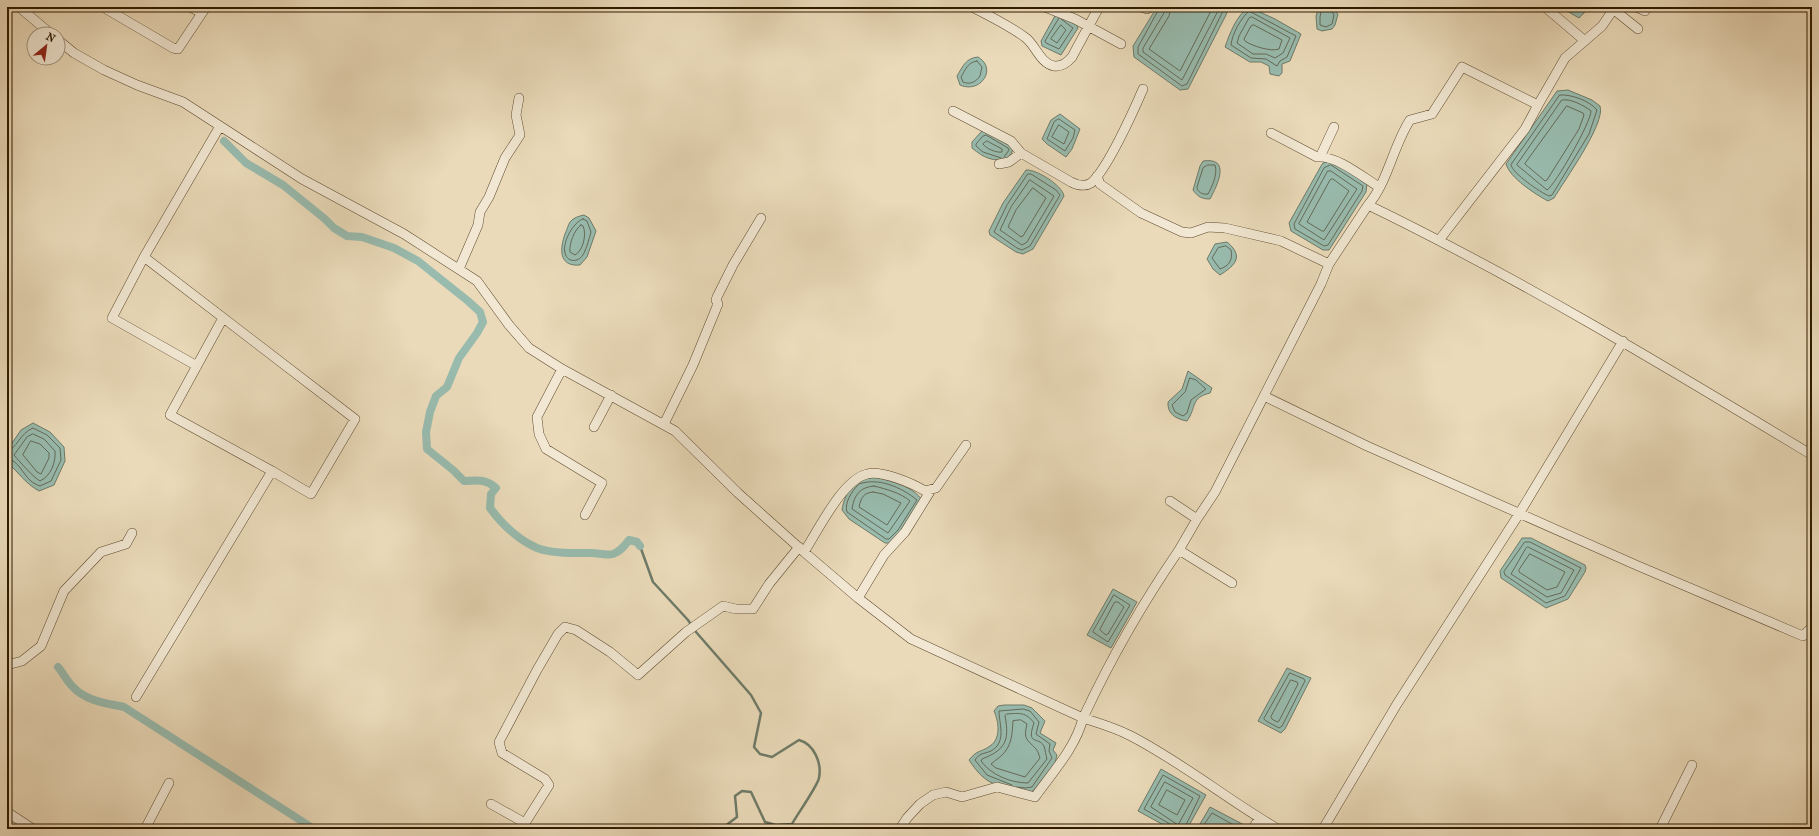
<svg xmlns="http://www.w3.org/2000/svg" width="1819" height="836" font-family="'IM FELL French Canon',serif">
	<style>
		.water { fill: #98bbae; stroke: #6e7b68 }
		.lines { fill: none; stroke-linecap: round; stroke-linejoin: round }
		.shore { stroke: #646a57; stroke-width: 1 }
		.stream { stroke: #6e7b68; stroke-width: 2.5 }
		.canal { stroke: #98bbae; stroke-width: 8 }
		.minor-casing { stroke: #5e4a2e; stroke-width: 10 }
		.minor { stroke: #f1e7d2; stroke-width: 9 }
	</style>
	<rect width="100%" height="100%" fill="#eadab9"/>
	<filter id="stains"><feTurbulence type="fractalNoise" baseFrequency=".005" numOctaves="4"/><feColorMatrix values="0 0 0 0 .2 0 0 0 0 .09 0 0 0 0 .02 0 0 0 .5 -.17"/></filter>
	<radialGradient id="worn" r=".72"><stop offset=".6" stop-color="#630" stop-opacity="0"/><stop offset="1" stop-color="#630" stop-opacity=".3"/></radialGradient>
	<!-- water -->
	<path class="water" d="M1157,7H1229L1226,15L1188,89L1180,90L1134,57L1133,46Z
		M1249,7L1275,19L1301,34L1290,61L1282,64V73L1279,76L1270,74L1269,66L1261,62H1250L1225,47C1230,33 1236,16 1249,7Z
		M1319,7H1331L1338,14L1335,25L1332,29L1322,31L1317,29L1316,16Z
		M1560,7H1590L1579,18Z
		M1056,14L1076,24L1078,28L1061,55L1042,46L1041,41Z
		M978,57C998,69 980,94 960,85L957,76C963,66 966,58 978,57Z
		M1568,90L1592,100L1600,106C1606,123 1564,181 1554,198L1548,201C1535,194 1510,178 1506,164L1557,91Z
		M1060,114L1080,129L1072,149L1066,157L1047,144L1042,139L1051,120Z
		M982,131C993,131 1006,140 1013,149L1009,159C993,162 984,158 972,148V142Z
		M1203,161C1231,157 1218,184 1210,199C1202,199 1198,197 1193,190L1200,166Z
		M1331,161L1367,184L1366,192L1329,250H1323L1291,231L1289,223L1321,166L1323,163Z
		M1026,170C1036,169 1062,185 1064,196L1033,249L1023,254L1016,252L990,235L989,231L1003,203Z
		M584,215L589,218L596,231L587,257L580,265C558,267 560,248 565,234C567,230 568,225 570,222C573,218 579,216 584,215Z
		M1227,242C1244,256 1236,265 1220,275L1213,269L1207,259L1215,244Z
		M1188,371L1212,388L1210,393C1190,398 1197,407 1187,421C1176,419 1167,414 1168,402L1182,389Z
		M33,423L50,432L64,447L65,461L54,485L39,491C25,483 19,473 7,462L8,449L21,430Z
		M874,477C888,480 916,487 922,501L901,532L890,543H885L849,519L842,510C845,491 855,479 874,477Z
		M1522,538H1531L1585,565L1586,568L1585,572L1568,599L1546,608L1501,578L1500,571Z
		M1113,589L1137,602L1111,648L1087,635Z
		M1287,668L1311,678L1285,729L1281,733L1258,721Z
		M1004,705H1024L1032,708L1045,721L1040,733L1056,743L1053,750L1057,755L1055,763L1034,790L1031,792C1016,790 995,788 983,777C978,773 973,766 969,760C978,749 980,753 990,746C1001,739 999,722 994,711L998,706Z
		M1161,769L1206,795L1187,829H1171L1138,811Z
		M1210,807L1246,826L1245,829H1197Z"/>
	<g class="lines">
		<!-- shore -->
		<path class="shore" d="M1160,7L1138,47V54L1182,86L1187,84L1225,7
			M1165,7L1164,13L1143,48V52L1182,80L1220,7
			M1171,7L1169,16L1149,49L1180,71L1213,7
			M1322,7L1320,17V25L1326,27L1332,24L1334,15L1329,7
			M1249,11L1296,36L1287,57L1280,61L1277,66L1266,59L1251,58L1231,45C1232,34 1241,18 1249,11Z
			M1252,17L1290,38L1283,53L1275,58L1266,54H1253L1237,43L1239,36L1249,18Z
			M1059,18L1045,41L1046,43L1059,49L1073,28L1061,19
			M1061,25L1066,30L1057,43L1051,39Z
			M1254,25L1282,40L1279,49C1271,52 1252,46 1245,41L1244,39L1251,26Z
			M977,61L982,67L980,76C976,82 970,85 963,82L961,77C965,70 968,62 977,61Z
			M1560,95C1571,94 1590,101 1597,110L1589,134L1552,195L1549,196C1540,192 1513,174 1511,165Z
			M1562,100C1570,98 1585,106 1591,111C1591,122 1556,184 1547,190L1517,165Z
			M1567,106L1583,113L1584,115L1579,129L1547,180L1545,181L1525,164Z
			M1059,119L1075,130L1073,138L1065,151L1047,139L1054,122Z
			M1059,125L1069,132L1064,144L1052,137Z
			M987,141L1002,149V152C997,153 986,149 983,144Z
			M1001,158L983,152L976,146V144L983,136L986,135L1008,148L1009,150L1004,157
			M1208,165H1215C1218,174 1212,187 1208,194C1203,195 1197,192 1197,187L1203,168Z
			M1331,165L1363,186L1362,191L1328,245L1324,246L1295,229L1294,224L1324,168Z
			M1328,171H1331L1357,189L1324,240L1299,224Z
			M1028,174H1031L1056,190L1060,195L1030,246L1022,250L1017,248L994,232L1007,205Z
			M1333,179L1349,191L1324,231H1322L1307,222L1330,180Z
			M1030,180L1054,196L1027,242L1022,245L1000,230L1011,207Z
			M1033,188L1046,198L1023,236L1021,237L1008,227L1016,210Z
			M583,219L587,221L591,232C589,239 587,247 584,253C580,262 568,264 565,253C562,243 573,222 583,219Z
			M581,225L583,226C587,234 583,251 575,255L570,252C569,244 574,230 581,225Z
			M1226,246L1231,250C1233,260 1229,266 1220,269L1212,258L1218,248Z
			M1190,378L1196,380L1206,389L1191,400L1187,413L1183,416L1175,412L1172,405L1185,392Z
			M33,434L44,439L55,451C56,462 51,476 40,481C34,478 19,461 14,455L27,437Z
			M31,441L40,444L49,453V458L41,474L37,472L23,455Z
			M7,451C16,450 20,433 33,428L47,435L60,448L61,460L51,481L40,486C37,485 33,483 31,481C23,475 19,460 7,459
			M858,485C852,491 844,503 847,512L886,539H889L898,530L917,500C901,487 878,477 859,484
			M874,486C886,489 901,493 910,501L888,533L852,509C854,495 860,487 874,486Z
			M873,492L883,494L901,503L887,525L859,507C861,498 863,493 873,492Z
			M1525,542H1530L1581,568L1565,596L1546,603L1505,575L1504,572Z
			M1528,547L1574,570L1561,593L1547,597L1511,574L1526,548Z
			M1530,554L1565,572L1557,587L1547,590L1519,572V570Z
			M1114,595L1130,605L1108,642L1093,632Z
			M1115,602H1118L1124,607L1108,634L1106,635L1100,630Z
			M1290,673L1304,679L1305,681L1282,726L1279,728L1266,721L1264,719Z
			M1291,680L1297,682L1298,684L1279,721L1277,722L1272,719L1271,717Z
			M1007,714C1020,713 1026,712 1034,723C1026,746 1038,736 1044,746C1045,749 1046,756 1047,759L1028,783C1011,783 991,775 981,761L982,759C1005,750 1010,741 1005,716Z
			M1021,720L1027,724C1023,740 1027,739 1036,749C1038,751 1039,755 1040,758L1025,777L996,768L991,764C994,761 998,759 1001,756C1012,746 1012,735 1013,721Z
			M1165,782L1193,798L1178,825L1151,807Z
			M1012,785L987,775L975,760C979,753 984,754 991,751C1007,742 999,724 999,711L1023,709L1030,711L1039,722L1036,734L1050,744L1049,751L1052,758L1032,787L1025,788L1017,787
			M1167,790L1185,800L1177,815L1159,805Z
			M1172,829L1170,824L1144,809L1163,775L1200,796L1184,829
			M1201,829L1212,813L1241,829"/>
		<!-- stream -->
		<path class="stream" d="M640,546L653,582L688,620L696,632L751,695L761,713L754,747L760,754L772,757L799,740C814,744 822,763 819,778C818,785 797,815 792,824L776,825L765,822L751,792L742,791L735,796L737,817L721,829"/>
		<!-- canal -->
		<path class="canal" d="M224,141L246,163L283,185L325,219L334,228L347,236L362,237L394,248L418,261L468,301L480,312L483,322L477,333L459,358L447,387L436,396L430,412L426,432L427,449L453,470L464,481C476,480 486,479 496,488L491,494L490,508C502,524 518,540 537,548C553,554 575,553 592,553C598,553 607,556 613,554C621,551 624,546 629,540L637,542L640,546
			M58,667C63,673 67,681 73,687C86,701 106,703 124,707L314,829"/>
		<!-- minor casing -->
		<g class="minor-casing">
			<path id="minor" d="M19,7L51,34
				M103,7L173,48L178,49L206,7
				M190,7L202,13
				M972,7C990,16 1010,26 1026,38C1036,46 1040,63 1054,66C1062,67 1067,63 1072,57L1099,7
				M1045,7L1075,19L1121,44
				M1141,7L1147,9L1151,7
				M1545,7L1585,41
				M1636,7L1645,11
				M1613,9L1638,29
				M58,40L74,53L104,70L137,85L183,102L302,179L404,234L477,281L509,325L529,348L562,369L675,431L738,493L804,552C818,531 842,480 867,474C881,470 912,483 925,491L936,488L966,445
				M953,111L1011,141L1021,153L1071,182C1077,185 1085,187 1091,183C1107,170 1134,110 1143,89
				M1271,133L1317,157C1336,155 1363,177 1379,187
				M1320,157L1334,127
				M999,164L1009,162L1021,153
				M1097,176L1100,184L1141,213L1182,232L1191,233L1208,227L1225,228L1281,241L1329,264L1368,205C1521,279 1666,367 1812,455
				M1368,205C1388,182 1393,146 1410,120L1432,114L1462,67L1538,105L1565,58L1602,26L1615,7
				M1440,239L1525,129L1538,105
				M144,257L112,318L197,366
				M459,269L478,225L480,212L489,197L505,158L520,135L516,115L519,98
				M223,318L170,415L272,471
				M562,369L537,417L539,434L546,449L602,483L585,515
				M1264,396L1367,446L1636,565L1803,636L1812,627
				M664,424L693,365L718,304L716,300L717,297L733,265L761,218
				M594,427L611,395
				M1170,501L1197,519L1179,550
				M1197,519L1215,492L1321,284L1329,264
				M804,552L858,598L911,639L1083,718C1111,658 1142,604 1179,550L1232,583
				M858,598L884,555L905,532L931,490
				M7,665L22,661L41,646L64,591L101,552L126,544L132,533
				M136,697L272,471L311,494L355,419L144,257L220,126
				M491,804L525,823L549,785L545,779L502,753L499,742L537,670L558,634L565,627L576,630L610,652L638,675L686,632L723,606L736,609H753L769,584L799,547
				M7,812L33,829
				M145,829L169,783
				M900,829L907,818L920,804L933,795L946,792L962,797L997,787L1035,797C1052,773 1076,747 1083,718C1099,723 1116,728 1131,736C1183,763 1228,800 1278,829
				M1253,829L1259,818
				M1323,829L1397,704L1519,514L1623,341
				M1660,829L1692,765"/>
		</g>
		<!-- minor -->
		<use href="#minor" class="minor"/>
	</g>
	<!-- margin -->
	<rect width="1819" height="836" fill="none" stroke="#eadab9" stroke-width="24"/>
	<rect x="8" y="8" width="1803" height="820" fill="none" stroke="#301a00" stroke-width="2"/>
	<rect x="12" y="12" width="1795" height="812" fill="none" stroke="#301a00"/>
	<!-- north arrow -->
	<g transform="translate(46 46) rotate(29)"><circle r="19" fill="#f1e7d2" stroke="#a4957e"/>
	<path d="M0-3L7 15L0 10L-7 15Z" fill="#8f2418"/>
	<text y="-6" font-size="11" font-weight="bold" text-anchor="middle" fill="#301a00">N</text>
	</g>
	<rect width="100%" height="100%" filter="url(#stains)"/>
	<rect width="100%" height="100%" fill="url(#worn)"/>
</svg>
